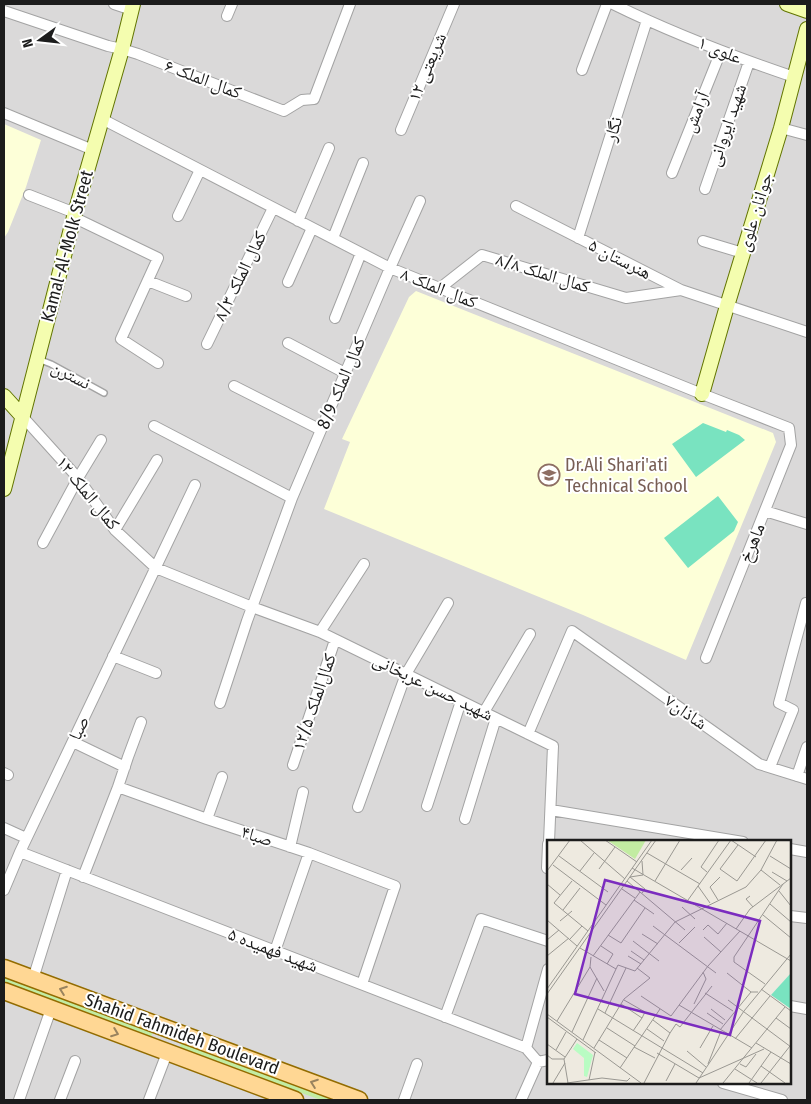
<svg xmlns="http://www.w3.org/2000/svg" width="811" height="1104" font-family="'Fira Sans Condensed','Noto Naskh Arabic',sans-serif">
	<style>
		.residential { fill: #dad9d9; fill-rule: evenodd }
		.education { fill: #fdffd8 }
		.grass { fill: #c2eca2 }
		.pitch { fill: #79e3c0 }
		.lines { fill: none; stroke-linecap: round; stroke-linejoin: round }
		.lane-casing { stroke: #a3a3a3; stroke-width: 8 }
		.street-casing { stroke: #a3a3a3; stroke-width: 12 }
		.secondary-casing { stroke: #627500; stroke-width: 16 }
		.primary-casing { stroke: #936c00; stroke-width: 19 }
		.lane { stroke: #fff; stroke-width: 5 }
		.street { stroke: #fff; stroke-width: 10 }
		.secondary { stroke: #f4fdaf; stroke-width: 14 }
		.primary { stroke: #ffd794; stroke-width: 16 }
		.oneway { stroke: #99835e }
		.labels { text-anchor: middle; stroke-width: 4; stroke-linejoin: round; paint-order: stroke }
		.street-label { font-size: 18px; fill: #1c1c1c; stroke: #fff }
		.education-label { font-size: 18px; fill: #785e54; stroke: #fff; text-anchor: start }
		.inset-road { fill: none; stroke: #9a9892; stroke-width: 1 }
		.view { fill: #7b2cbf; fill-opacity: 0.15; stroke: #7b2cbf; stroke-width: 2.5 }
		.inset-edge { fill: none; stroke: #1c1c1c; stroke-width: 2.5 }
	</style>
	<rect width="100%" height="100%" fill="#eeeae0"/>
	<!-- residential -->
	<path class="residential" d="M4,4H807V1100H4ZM548,842H790V1083H548Z"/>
	<!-- education -->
	<path class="education" d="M4,124L41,140L26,187L8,232L4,238Z
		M416,291L773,433L776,442L686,660L583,615L324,509L350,442L342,439L409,297Z"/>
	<!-- grass -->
	<path class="grass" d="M4,977L153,1031L151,1037L4,983Z
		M182,1041L338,1100H321L179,1049Z"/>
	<!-- pitch -->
	<path class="pitch" d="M703,423L726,432L727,430L739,435L745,440L696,477L672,444Z
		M718,496L738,522L734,531L688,568L664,538Z"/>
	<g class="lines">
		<!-- lane casing -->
		<g class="lane-casing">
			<path id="lane" d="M38,359L51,364L104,393"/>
		</g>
		<!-- street casing -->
		<g class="street-casing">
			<path id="street" d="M114,4L132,10
				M613,4C672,33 732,56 794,77
				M4,11L108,46L122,49L138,54L284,111L302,100L314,99L350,4
				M227,16L232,4
				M582,70L607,4
				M4,113L93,150
				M102,119L390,268L702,394L789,428L791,445L706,658
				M781,128L807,135
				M401,130L454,4
				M672,173L721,51
				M705,189L749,62
				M29,195L75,213
				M516,206L681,290L807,332
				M178,216L200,170
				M73,217L158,258L121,339L158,363
				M298,221L329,148
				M333,238L363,163
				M578,238L647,20
				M703,241L743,253
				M148,281L186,296
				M288,282L312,228
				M440,288L482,255L626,298L681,290
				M335,318L361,253
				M288,343L345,373
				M207,344L273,208
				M234,386L321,430
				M22,416L78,478L115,530L156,568L252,607L320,632L553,746L549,842
				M154,426L292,498
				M765,511L807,524
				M115,530L157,460
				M43,543L78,478L101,440
				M320,632L364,564
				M113,656L156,673
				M220,703L247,621L292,498L390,268L420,201
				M484,712L530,634
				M528,734L572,631L759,764L807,779
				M73,742L125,767
				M293,765L335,640
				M770,767L793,710L779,703L806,603H807
				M4,773L8,775
				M797,776L807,747
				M118,787L207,819L309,853L395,886L362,984
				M427,806L461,701
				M358,807L406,674L448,603
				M551,810L743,842
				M207,819L222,777
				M465,819L496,718
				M4,828L26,838
				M548,844L547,868H548
				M290,847L303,792
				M790,849L807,852
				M20,852L526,1048L538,1062L521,1100
				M83,877L118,787L128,757L141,722
				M4,890L20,852L195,485
				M790,916L807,918
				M275,951L309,853
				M33,979L67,870
				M790,1006L807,1009
				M445,1017L481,919L548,941
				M526,1048L548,969
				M538,1062L548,1060
				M723,1083L782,1100
				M19,1100L51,1009
				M60,1100L75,1061
				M149,1100L167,1053
				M404,1100L417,1064"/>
		</g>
		<!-- secondary casing -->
		<g class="secondary-casing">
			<path id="secondary" d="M787,4L807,11
				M702,394L727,306L781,128L807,29
				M4,396L22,416
				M4,489L75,213L122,49L133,4"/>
		</g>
		<!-- primary casing -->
		<g class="primary-casing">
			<path id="primary" d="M4,968L359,1100
				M4,991L295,1100"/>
		</g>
		<!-- lane -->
		<use href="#lane" class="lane"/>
		<!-- street -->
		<use href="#street" class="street"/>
		<!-- secondary -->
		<use href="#secondary" class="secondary"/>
		<!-- primary -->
		<use href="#primary" class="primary"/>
	</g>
	<!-- one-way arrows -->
	<defs><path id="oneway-chevron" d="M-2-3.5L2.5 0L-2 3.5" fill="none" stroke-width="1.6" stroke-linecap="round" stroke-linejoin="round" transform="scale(1.25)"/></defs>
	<g class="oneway">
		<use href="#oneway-chevron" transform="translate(63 990) rotate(-160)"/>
		<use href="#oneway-chevron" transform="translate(115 1033) rotate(21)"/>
		<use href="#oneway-chevron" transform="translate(314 1083) rotate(-160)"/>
	</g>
	<!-- icons -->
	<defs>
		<g id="school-ring" transform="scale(1.125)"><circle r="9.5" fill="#fff" stroke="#8d6e63" stroke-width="1.5"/><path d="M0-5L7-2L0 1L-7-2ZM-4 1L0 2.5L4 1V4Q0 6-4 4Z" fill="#8d6e63"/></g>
	</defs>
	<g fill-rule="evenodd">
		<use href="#school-ring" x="549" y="475"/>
	</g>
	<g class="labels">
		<!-- street labels -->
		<g class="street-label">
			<text transform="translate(720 50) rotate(22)" y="6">علوی ۱</text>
			<text transform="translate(427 67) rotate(-67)" y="6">شریعتی ۱۲</text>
			<text transform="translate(203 79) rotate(21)" y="6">کمال الملک ۶</text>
			<text transform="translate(696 112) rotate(-68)" y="6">آرامش</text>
			<text transform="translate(727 125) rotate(-71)" y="6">شهید ایروانی</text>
			<text transform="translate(613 129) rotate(-72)" y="6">نگار</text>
			<text transform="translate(755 212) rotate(-73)" y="6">جوانان علوی</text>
			<text transform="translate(67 246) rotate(-75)" y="6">Kamal-Al-Molk Street</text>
			<text transform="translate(620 259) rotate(27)" y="6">هنرستان ۵</text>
			<text transform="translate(543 273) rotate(17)" y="6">کمال الملک ۸/۸</text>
			<text transform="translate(240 276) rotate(-64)" y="6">کمال الملک ۸/۳</text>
			<text transform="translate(439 288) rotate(22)" y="6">کمال الملک ۸</text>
			<text transform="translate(71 375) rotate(27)" y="6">نسترن</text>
			<text transform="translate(341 383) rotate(-67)" y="6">کمال الملک 8/9</text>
			<text transform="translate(88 493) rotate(51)" y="6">کمال الملک ۱۲</text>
			<text transform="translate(752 543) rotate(-68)" y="6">ماهرخ</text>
			<text transform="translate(433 687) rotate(26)" y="6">شهید حسن عربخانی</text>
			<text transform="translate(314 702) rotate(-71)" y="6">کمال‌الملک ۱۲/۵</text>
			<text transform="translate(686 712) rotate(35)" y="6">شاذان۷</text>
			<text transform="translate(79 728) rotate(-65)" y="6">صبا</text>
			<text transform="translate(257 836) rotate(18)" y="6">صبا۴</text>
			<text transform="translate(273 950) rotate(21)" y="6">شهید فهمیده ۵</text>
			<text transform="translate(182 1034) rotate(20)" y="6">Shahid Fahmideh Boulevard</text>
		</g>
		<!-- education labels -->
		<g class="education-label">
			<text x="565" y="471">Dr.Ali Shari'ati<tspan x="565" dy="21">Technical School</tspan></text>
		</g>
	</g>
	<!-- overview -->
	<g transform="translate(547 840)">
		<rect width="244" height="244" fill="#eeeae0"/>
		<path d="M60,0H99L88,19Z" fill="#c2eca2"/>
		<path d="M30,203L46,215L40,237L37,236V218L26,209Z" fill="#b9fcc3"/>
		<path d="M244,133V169L224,155Z" fill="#79e3c0"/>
		<path class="inset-road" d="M33,0L78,39M58,0L90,22M184,0L209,17M191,5L173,29L190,41L219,0M100,13L153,44M12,16L61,52M223,16L244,29M6,25L59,65M85,28L244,121M52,29L68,7M134,30L145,18M214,30L233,45M0,31L23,0M33,31L47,13M160,32L154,27L172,0M225,32L240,41M83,37L98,49L95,53M83,37L96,35L95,21M25,41L7,63L41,91M80,41L138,90M108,41L133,0M0,44L13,55M151,46L163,63M75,49L88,58M232,51L244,66M203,56L199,59L206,67M87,60L107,74M141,60L184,0M171,60L163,47L173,37M223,64L244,82M135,67L148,79M16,70L33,48M216,75L244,98M0,80L30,106M13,81L25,71M106,86L169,133M189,89L203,69L244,38M156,90L161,85L171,94L180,83M95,94L111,104M61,95L74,103L98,68M157,97L174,112M23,99L35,86M0,100L12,90M86,101L112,121M132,103L148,87M54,106L66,114L60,124M33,108L69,129L36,200M84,111L97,120M0,116L22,98M46,116L93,52M81,116L94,124M43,127L57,151M69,129L71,125L88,131L128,82L199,47L214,30L230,0M180,133L204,152H211M218,144L187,122V117L236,44M0,149L105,0M214,149L244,171M158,153L186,171M0,154L109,0M94,156L124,176L161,126L193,91M77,160L98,172L95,178M181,160L244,207M74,164L95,178L86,191M147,164L159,139L156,132M132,165L205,208M51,169L156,233M164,169L178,180M58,173L79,128M160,173L176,184M0,174L94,243M0,177L49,213M229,178L244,189M106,180L123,193M10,181L43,127L44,117M60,188L88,206M100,189L117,201M173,190L204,152M25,192L50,138M188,199L223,156M52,200L80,218M209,203L244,224M0,204L18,217M87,207L108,218M47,208L77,159L103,138L90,128M153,208L166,186M9,210L19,192M140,211L159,227M110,213L152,238L217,209M0,215L5,219H17M161,224L174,191M193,224L199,227L209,214M214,226L238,243M73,228L113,169M188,229L210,243M42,240L48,212M119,241L128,224M6,243L18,223M20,243L55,238L80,241L83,238M21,243L17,219L30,199M97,243L123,193L129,184L133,187L165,146M149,243L197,171L244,114M176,243L238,167M202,243L224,212M214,243L243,206"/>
		<path class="view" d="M58,40L213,81L183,195L28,154Z"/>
		<rect width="244" height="244" class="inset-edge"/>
	</g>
	<!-- border -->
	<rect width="811" height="1104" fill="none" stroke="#1c1c1c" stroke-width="10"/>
	<!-- north arrow -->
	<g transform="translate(40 40) rotate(255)" stroke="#ffffff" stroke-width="4" paint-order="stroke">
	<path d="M0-4L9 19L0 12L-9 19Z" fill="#1c1c1c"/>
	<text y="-8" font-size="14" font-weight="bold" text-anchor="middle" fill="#1c1c1c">N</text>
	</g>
</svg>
